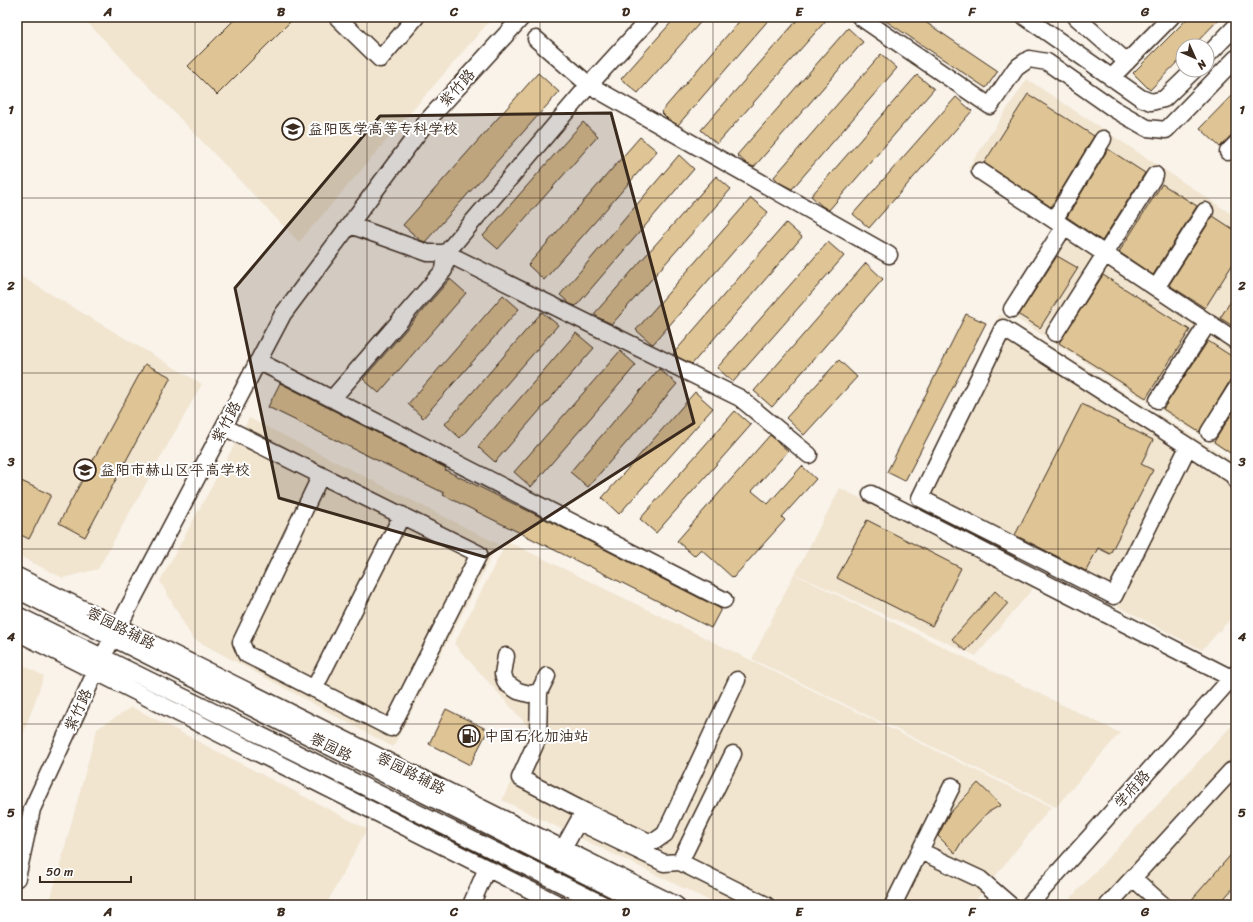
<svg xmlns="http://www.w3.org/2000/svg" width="1253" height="922" font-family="Sriracha,'LXGW WenKai TC',sans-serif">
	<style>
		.built { fill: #f1e5d0 }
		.building { fill: #dfc595; stroke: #3b2a1e }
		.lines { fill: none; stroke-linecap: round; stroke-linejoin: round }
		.minor-casing { stroke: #3b2a1e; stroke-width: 19 }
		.minor { stroke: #fff; stroke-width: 16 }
		.marked { fill: #3b2a1e; fill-opacity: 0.2; stroke: #3b2a1e; stroke-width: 3; stroke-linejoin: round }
		.grid { fill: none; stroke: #3b2a1e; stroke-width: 1; stroke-opacity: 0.55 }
		.labels { text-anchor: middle; stroke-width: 4; stroke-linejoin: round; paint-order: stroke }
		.street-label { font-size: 15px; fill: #3b2a1e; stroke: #fff }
		.poi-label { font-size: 15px; fill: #3b2a1e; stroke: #fff; text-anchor: start }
		.neatline { fill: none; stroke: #3b2a1e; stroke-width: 1.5 }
		.grid-label { font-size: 13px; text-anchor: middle; font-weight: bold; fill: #3b2a1e }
	</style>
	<rect width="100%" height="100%" fill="#f9f3ea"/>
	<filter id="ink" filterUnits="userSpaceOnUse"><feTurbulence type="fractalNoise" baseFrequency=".025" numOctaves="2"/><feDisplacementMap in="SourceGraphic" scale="8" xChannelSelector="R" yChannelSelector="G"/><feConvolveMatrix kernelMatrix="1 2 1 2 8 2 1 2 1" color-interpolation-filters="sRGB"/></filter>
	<g filter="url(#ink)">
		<!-- built -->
		<path class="built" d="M82,17H493L299,242Z
			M1027,79L1236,217V458L1003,310L1057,228L968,168Z
			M17,274L202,384L98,569L63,578L17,555Z
			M1000,314L1236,463V613L1202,650L911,499Z
			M249,418L498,544L393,747L192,638L160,581Z
			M840,488L1035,586L976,656L795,574Z
			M507,541L1051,807L972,905H718L502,800L534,733L454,644Z
			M794,574L1120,733L1056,807L752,659Z
			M17,662L44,676L17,752Z
			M132,707L367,829L326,905H49L97,729Z
			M1236,721V905H1064Z"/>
		<!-- building -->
		<path class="building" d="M237,17H295L217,95L188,66Z
			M676,17H705L638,93L621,79Z
			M743,17H771L678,125L669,120L661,112Z
			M800,17H829L717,144L701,130Z
			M880,17H918L998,71L986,88Z
			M1189,17H1221L1193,46H1183V56L1150,90L1133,73Z
			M848,28L863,42L754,167L747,164L737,155Z
			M881,54L897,68L792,189L780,183L774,177Z
			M538,73L559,92L425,242L420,240L403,225Z
			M917,75L934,89L829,210L822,206L811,196Z
			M1236,91V130L1220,147L1200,128Z
			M1028,94L1094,136L1051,207L984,163Z
			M956,97L972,111L869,228L853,214Z
			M583,122L598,136L498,249L483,236Z
			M640,137L657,151L544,280L528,265Z
			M1108,149L1145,173L1102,241L1067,217Z
			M679,155L694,169L576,306L570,304L560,295Z
			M716,176L731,189L612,324L599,318L594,314Z
			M1162,184L1197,206L1153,275L1119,252Z
			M751,198L768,212L653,344L651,343L636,330Z
			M1213,216L1236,231V259L1205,308L1169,285Z
			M786,223L802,237L692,364L674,355L673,354Z
			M828,242L844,256L733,382L717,368Z
			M1057,256L1078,268L1040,328L1019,315Z
			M866,263L883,279L772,407L754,391Z
			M1103,275L1190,330L1146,398L1059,343Z
			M450,279L466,293L379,393L363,379Z
			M1236,293V328L1220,318Z
			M503,295L519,309L423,418L408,404Z
			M542,312L558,325L460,438L445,424Z
			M966,314L986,323L905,481L887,472Z
			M576,333L594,348L495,462L478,447Z
			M1208,341L1236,359V373L1228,384L1199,432L1163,409Z
			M620,351L636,365L531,487L514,472Z
			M839,360L857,377L804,435L786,418Z
			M145,364L171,377L85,537L59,523Z
			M659,369L677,384L588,487L570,472Z
			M280,383L446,468L445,470L559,526L721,609L711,628L587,565V566L443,495L444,493L268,407Z
			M695,392L713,408L619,514L602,498Z
			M1082,404L1153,440L1141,464L1153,470L1110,554L1098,548L1086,571L1015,535Z
			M1236,407V457L1214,442Z
			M735,411L751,425L656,533L640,519Z
			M770,435L788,451L752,491L768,504L802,466L816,479L782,517L785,520L733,578L701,549L694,556L677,541Z
			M17,479L51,495L29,539L17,533Z
			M867,520L961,568L932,626L837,578Z
			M995,591L1008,603L966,651L952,639Z
			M446,709L488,730L470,765L429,744Z
			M978,783L1001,805L987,813L964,838L955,853L938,836L949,814Z
			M1236,849V885L1218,905H1187Z"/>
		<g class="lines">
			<!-- minor casing -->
			<g class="minor-casing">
				<path id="minor" d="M337,17L380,59L416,17
					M860,17L990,106L1016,68L1029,59L1047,62L1114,109L1147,128L1166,130L1236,58
					M1025,17L1141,98L1151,102L1164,99L1194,70
					M1076,17L1127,62
					M536,39L589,85L889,255
					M1207,56L1236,26
					M1111,78L1171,17
					M1228,152L1236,144
					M980,171L1236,341
					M1054,220L1103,139
					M350,225L428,253H446L740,398L809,455
					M1156,288L1205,211
					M1012,309L1064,227
					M1055,333L1155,175
					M258,361L724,600
					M332,399L444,270L446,253L589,85L651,17
					M1158,400L1208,323
					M224,427L479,554L391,728L246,654L241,642L321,475
					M1209,432L1236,389
					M1188,447L1114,596L920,498L1003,328L1233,475L1236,481
					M871,494L1231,678
					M17,576L676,905
					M17,590L645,905
					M17,615L604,905
					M17,632L560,905
					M506,656L503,674L506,683L518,691L529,694L539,692
					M547,676L539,692L538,738L520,778L584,811
					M314,689L402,515
					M579,822L664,863L680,862L733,754
					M920,851L980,879L1010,905
					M558,858L584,811L647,841H655L665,834L737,680
					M680,862L766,905
					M17,878L32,809L102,658L283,314L427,121L522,17
					M1133,878L1163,905
					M471,905L487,868
					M893,905L952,786
					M1029,905L1236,673
					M1108,905L1231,771L1236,773"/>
			</g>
			<!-- minor -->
			<use href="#minor" class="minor"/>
		</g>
	</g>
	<!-- marked area -->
	<path class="marked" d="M611,113L694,423L485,557L279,498L235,288L380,116Z"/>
	<!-- grid -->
	<path class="grid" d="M195,17V905M367,17V905M540,17V905M713,17V905M886,17V905M1058,17V905M17,198H1236M17,373H1236M17,549H1236M17,724H1236"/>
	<!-- icons -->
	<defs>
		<g id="university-ring" transform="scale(1.15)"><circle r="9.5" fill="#fff" stroke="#3b2a1e" stroke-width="1.5"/><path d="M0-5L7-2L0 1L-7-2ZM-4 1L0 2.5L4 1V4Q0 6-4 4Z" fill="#3b2a1e"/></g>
		<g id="school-ring" transform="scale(1.15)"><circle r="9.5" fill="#fff" stroke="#3b2a1e" stroke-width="1.5"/><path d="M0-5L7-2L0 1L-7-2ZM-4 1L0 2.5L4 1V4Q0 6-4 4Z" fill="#3b2a1e"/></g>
		<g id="fuel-ring" transform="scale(1.15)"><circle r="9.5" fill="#fff" stroke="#3b2a1e" stroke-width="1.5"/><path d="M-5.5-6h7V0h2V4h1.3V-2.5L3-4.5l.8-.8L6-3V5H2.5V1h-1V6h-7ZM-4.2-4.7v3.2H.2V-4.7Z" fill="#3b2a1e"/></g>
	</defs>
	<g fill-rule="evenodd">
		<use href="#university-ring" x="293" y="129"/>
		<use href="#school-ring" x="85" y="470"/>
		<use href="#fuel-ring" x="469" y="736"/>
	</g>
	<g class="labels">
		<!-- street labels -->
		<g class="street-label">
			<text transform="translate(457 88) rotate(-48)" y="5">紫竹路</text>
			<text transform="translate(226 422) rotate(-62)" y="5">紫竹路</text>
			<text transform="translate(121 628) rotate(27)" y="5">蓉园路辅路</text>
			<text transform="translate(78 710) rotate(-65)" y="5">紫竹路</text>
			<text transform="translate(331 747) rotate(27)" y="5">蓉园路</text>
			<text transform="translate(411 773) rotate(27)" y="5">蓉园路辅路</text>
			<text transform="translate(1132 789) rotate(-48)" y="5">学府路</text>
		</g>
		<!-- poi labels -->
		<g class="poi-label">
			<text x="308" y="134">益阳医学高等专科学校</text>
			<text x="100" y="475">益阳市赫山区平高学校</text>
			<text x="484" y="741">中国石化加油站</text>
		</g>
	</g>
	<!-- margin -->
	<rect width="1253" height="922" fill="none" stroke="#fff" stroke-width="44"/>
	<!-- north arrow -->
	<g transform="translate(1195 58) rotate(135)"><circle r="19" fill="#ffffff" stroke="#b1aaa5"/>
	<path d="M0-3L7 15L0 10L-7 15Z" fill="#3b2a1e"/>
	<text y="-6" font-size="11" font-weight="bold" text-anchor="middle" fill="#3b2a1e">N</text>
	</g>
	<!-- scale -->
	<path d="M40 876v6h91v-6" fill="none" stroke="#3b2a1e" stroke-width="2"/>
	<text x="46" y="876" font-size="12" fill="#3b2a1e" stroke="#ffffff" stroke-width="3" paint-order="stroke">50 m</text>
	<rect x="22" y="22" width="1209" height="878" class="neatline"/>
	<g class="grid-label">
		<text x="108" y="16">A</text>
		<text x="281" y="16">B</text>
		<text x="454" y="16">C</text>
		<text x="626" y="16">D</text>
		<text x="799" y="16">E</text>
		<text x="972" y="16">F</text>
		<text x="1145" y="16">G</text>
		<text x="11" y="114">1</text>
		<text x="1242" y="114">1</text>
		<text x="11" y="290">2</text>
		<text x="1242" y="290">2</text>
		<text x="11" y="466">3</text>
		<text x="1242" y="466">3</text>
		<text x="11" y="641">4</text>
		<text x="1242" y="641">4</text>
		<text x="11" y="817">5</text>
		<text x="1242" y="817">5</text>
		<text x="108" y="916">A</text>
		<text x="281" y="916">B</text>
		<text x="454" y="916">C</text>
		<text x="626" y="916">D</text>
		<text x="799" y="916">E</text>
		<text x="972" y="916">F</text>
		<text x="1145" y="916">G</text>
	</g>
</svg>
